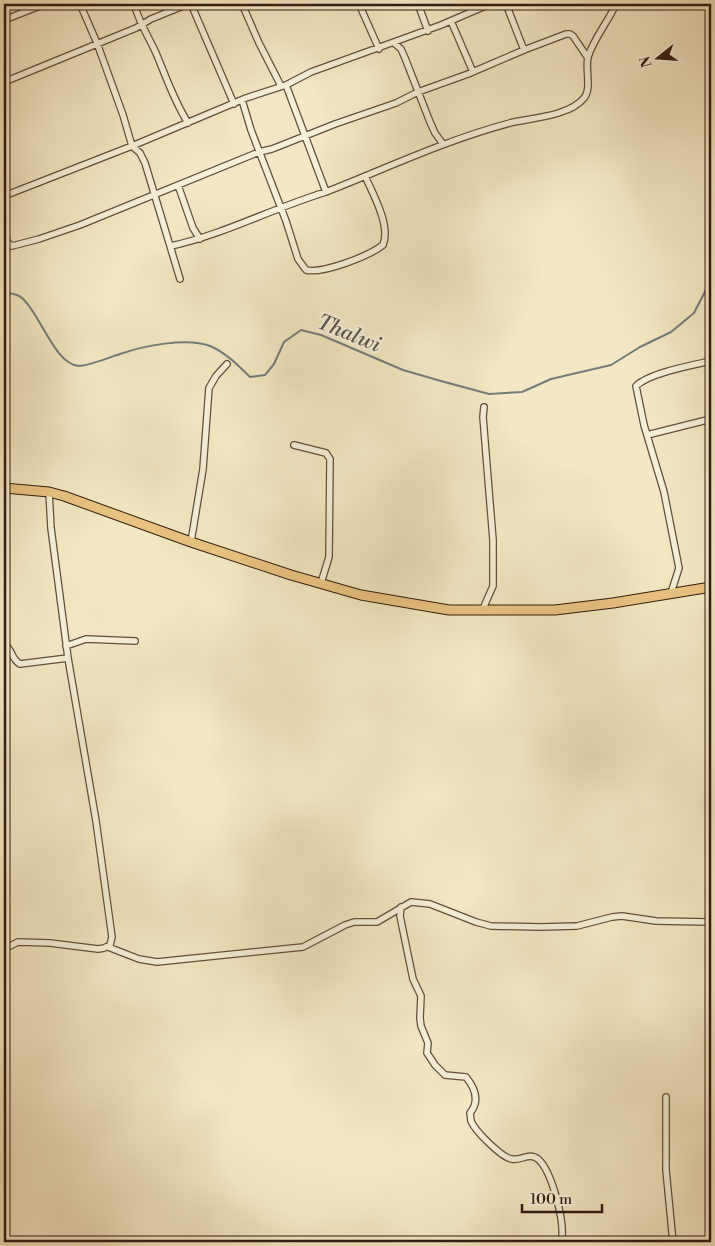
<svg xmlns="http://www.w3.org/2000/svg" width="715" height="1246" font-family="'Libre Bodoni',serif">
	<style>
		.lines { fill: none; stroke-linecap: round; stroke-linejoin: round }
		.stream { stroke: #757c79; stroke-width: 2 }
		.minor-casing { stroke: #624e3e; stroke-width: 8 }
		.highway-casing { stroke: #311b11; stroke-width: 11 }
		.minor { stroke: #f7f0d8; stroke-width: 5.5 }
		.highway { stroke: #eac482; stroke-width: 9 }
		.labels { text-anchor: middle; stroke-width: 5; stroke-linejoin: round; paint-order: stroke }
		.water-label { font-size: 21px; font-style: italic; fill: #59544e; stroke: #f7f0d8 }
	</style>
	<rect width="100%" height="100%" fill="#f3e8c3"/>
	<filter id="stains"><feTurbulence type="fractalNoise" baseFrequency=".004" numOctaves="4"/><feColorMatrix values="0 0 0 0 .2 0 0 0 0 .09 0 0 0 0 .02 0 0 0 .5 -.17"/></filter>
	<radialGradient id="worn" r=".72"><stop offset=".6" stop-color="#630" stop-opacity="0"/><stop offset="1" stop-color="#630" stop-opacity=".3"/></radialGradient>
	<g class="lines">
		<!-- stream -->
		<path class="stream" d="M4,292C9,293 18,294 22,298C40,313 54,364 79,366C88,366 111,357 120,354C143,346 187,337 210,346C225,352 239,366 250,377L265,375L274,364L284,342L301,330L321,335L403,370L441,381L489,394L522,392L551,379L611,365L640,347L671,332L694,313L711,280"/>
		<!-- minor casing -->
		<g class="minor-casing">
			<path id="minor" d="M80,4L97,43L123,115L132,146L140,153L145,163L180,279
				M134,4C139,22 148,36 156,53C166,77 174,101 188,123
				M191,4L234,104
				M242,4L259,43L281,86
				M359,4L379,49
				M418,4L428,31
				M506,4L524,50
				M4,20L45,4
				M451,21L473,72
				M394,43L401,49L405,58L430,122L435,133L443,144
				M4,82L136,28L151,19L188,4
				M286,85L326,192C387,168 446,140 510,123C531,118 570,116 584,98C592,89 585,69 588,57C594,38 608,22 616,4
				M242,100L251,130L286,221L298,259L306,270C323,274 369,256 383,245C391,226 373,194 365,176
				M178,185L193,228L200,239
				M4,196L132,146L246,98L286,85L311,72L441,25L490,4
				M4,224L7,242L12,246L39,239L80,225L259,152L272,149L335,124L396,103L418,92L468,74L524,50L566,34H570L573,36L588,58
				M171,246C225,234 273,208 326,192
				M647,435L711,419
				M294,445L326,453L330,459L329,557L321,583
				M191,542L203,469L209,388L216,376L227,364
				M671,593L679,568L664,492L644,425L636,386C649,373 693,365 711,361
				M482,611L493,586V540L483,417L484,407
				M4,644C12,648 11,659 20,664L68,658
				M66,646L86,639L135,641
				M401,907L400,916L413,979L421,996L420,1018L421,1026L428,1043L427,1053L435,1065L445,1075L466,1077C475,1088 480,1101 470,1113C470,1114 471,1119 471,1121C475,1131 502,1158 512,1159C521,1161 529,1152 538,1159C552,1171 566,1225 561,1242
				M108,947L139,959L157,962L303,947L345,925L354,922H377L411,902L430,904L476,922L491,926L540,927L577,926L612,917L622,916L656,921L711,922
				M4,949L18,942L50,943L98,949L104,948L110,945L112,937L96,821L68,658L51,528L49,492
				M666,1097V1170L673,1242"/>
		</g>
		<!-- highway casing -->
		<g class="highway-casing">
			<path id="highway" d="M4,488L49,492L64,496L191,542L291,575L361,595L449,610H555L613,603L711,587"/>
		</g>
		<!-- minor -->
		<use href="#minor" class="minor"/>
		<!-- highway -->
		<use href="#highway" class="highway"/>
	</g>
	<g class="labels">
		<!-- water labels -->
		<g class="water-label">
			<text transform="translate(349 333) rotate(22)" y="7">Thalwi</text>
		</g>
	</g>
	<!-- margin -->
	<rect width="715" height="1246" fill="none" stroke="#f3e8c3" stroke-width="20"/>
	<rect x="5" y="5" width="705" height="1236" fill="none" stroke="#311b11" stroke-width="2.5"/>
	<rect x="10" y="10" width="695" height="1226" fill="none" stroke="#311b11"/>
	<!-- north arrow -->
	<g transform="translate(658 58) rotate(253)" stroke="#f7f0d8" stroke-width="4" paint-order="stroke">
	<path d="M0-4L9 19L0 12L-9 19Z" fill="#311b11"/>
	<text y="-8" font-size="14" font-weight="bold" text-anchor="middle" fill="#311b11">N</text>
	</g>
	<!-- scale -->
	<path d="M522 1204v8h80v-8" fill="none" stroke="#311b11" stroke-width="2.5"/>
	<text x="530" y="1204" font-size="15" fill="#311b11" stroke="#f7f0d8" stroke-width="4" paint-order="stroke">100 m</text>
	<rect width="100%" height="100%" filter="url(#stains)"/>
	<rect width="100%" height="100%" fill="url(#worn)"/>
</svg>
